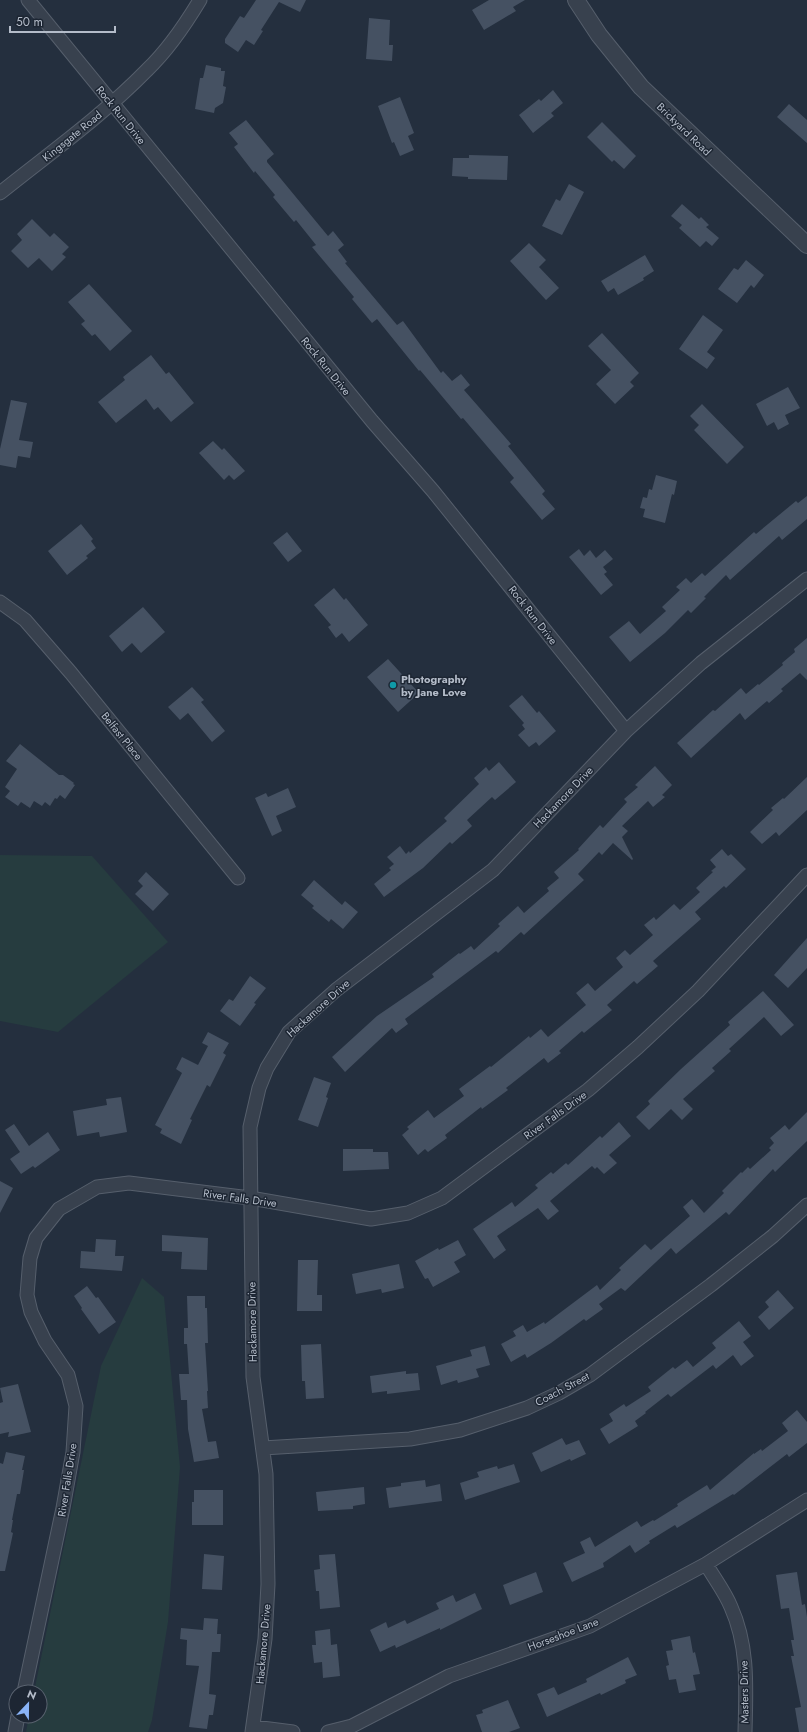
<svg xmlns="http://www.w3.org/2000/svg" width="807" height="1732" font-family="Jost,sans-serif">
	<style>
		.green { fill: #263c3f }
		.building { fill: #455162 }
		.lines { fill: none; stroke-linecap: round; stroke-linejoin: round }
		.minor-casing { stroke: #565f6c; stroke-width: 15 }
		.tertiary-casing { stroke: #565f6c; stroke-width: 18 }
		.minor { stroke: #38414e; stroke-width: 13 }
		.tertiary { stroke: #38414e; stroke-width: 16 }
		.culture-dot { fill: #0f9aa8; stroke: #1d2633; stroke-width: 1.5 }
		.labels { text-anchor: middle; stroke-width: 3; stroke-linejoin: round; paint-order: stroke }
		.street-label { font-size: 11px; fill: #b4bcc9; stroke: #1d2633 }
		.poi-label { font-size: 11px; font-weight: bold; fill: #b4bcc9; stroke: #1d2633; text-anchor: start }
	</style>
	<rect width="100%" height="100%" fill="#242f3e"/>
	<!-- green -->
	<path class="green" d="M0,855L92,856L168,942L58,1032L0,1021Z
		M142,1278L164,1297L180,1467L168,1622L152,1720L148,1732H26L29,1716H40V1692H34L101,1366Z"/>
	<!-- building -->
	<path class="building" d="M256,0H306L300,12L279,2L261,30L263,31L254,45L246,40L238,52L225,43V39L240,16L244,18Z
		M489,0H525L513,7L516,11L484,30L472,10Z
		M369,18L390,20L389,45H393L392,61L366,59Z
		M206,65L221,68V71H225L223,86L226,87L223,103L215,108L214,113L195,109L200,78H203Z
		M553,90L563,103L551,113L554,116L533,133L519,115L539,99L541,101Z
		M400,97L414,133L408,136L414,150L400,156L394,142L392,143L378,106Z
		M789,104L807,120V143L777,117Z
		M246,120L274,154L267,160V162L328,236L333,231L344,245L338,250L347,262L345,263L397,325L403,321L441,373L443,371L452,381L461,374L470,385L464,390L511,444L508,446L545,491L542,494L555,509L542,520L510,482L514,478L463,418L461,419L420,370L419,371L377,319L372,323L352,299L354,297L312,247L316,245L296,220L294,222L273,197L275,195L255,171L254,173L234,147L238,144L229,133Z
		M602,122L636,156L624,169L614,160L612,162L587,137Z
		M469,155L508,156L507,180L468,179V177L452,176L453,158H469Z
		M569,184L584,192L562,235L542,226L556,199L560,201Z
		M682,204L699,219L701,217L709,225L706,227L719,238L712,246L706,241L700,247L679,228L682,225L671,216Z
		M32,219L50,237L54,233L69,247L62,254L66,257L52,271L39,258L28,268L11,251L22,240L17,234Z
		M529,243L546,260L539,267L559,288L546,300L510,261Z
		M645,255L654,271L643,278L644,280L618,295L614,288L608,292L601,281Z
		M746,260L764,275L754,288L751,285L737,303L718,289L734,268L738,270Z
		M89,284L132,331L110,351L95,334L92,336L81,324L85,321L68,302Z
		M703,315L723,330L707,352L715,358L707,369L679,349Z
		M602,333L639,373L630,382L634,386L615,404L596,384L611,370L588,346Z
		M151,355L166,374L169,372L194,403L171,422L158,407L154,410L146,399L116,423L98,402L125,380L123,377Z
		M788,387L800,408L785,415L789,424L778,430L774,422L767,426L756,404Z
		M11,400L27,403L19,440L33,442L30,458L18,456L16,468L0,465V449Z
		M702,404L744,447L727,464L694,430L699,425L690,416Z
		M213,441L222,450L224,448L245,471L234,480L229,475L224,480L199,453Z
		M656,475L677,481L674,495L672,494L665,523L643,517L645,509L640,508L643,497L647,498L649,489L652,490Z
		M807,496V519L782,540L779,536L730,580L726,575L704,597L706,598L691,613L688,610L665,633L630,662L609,637L629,621L640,634L666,611L662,607L680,590L676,587L686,578L691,583L702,573L705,576L754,532L756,534L796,501L798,503Z
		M81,524L93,539L91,541L96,548L86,556L88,558L67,575L48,551Z
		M287,532L302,551L288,562L273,543Z
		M579,549L584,556L590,550L596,558L605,550L613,559L603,567L607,572L604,574L613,585L601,595L569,557Z
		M334,588L344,600L346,598L368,625L349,642L342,633L336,638L328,627L331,625L314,605Z
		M143,607L165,632L141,653L132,643L122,652L109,636Z
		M807,638V680L800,673L781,689L783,691L769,703L767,701L745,720L740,713L691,758L677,743L713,710L715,711L741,688L746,694L758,684L759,685L783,665L782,663L795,652L794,649Z
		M388,659L419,693L398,712L367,677Z
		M192,687L204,700L201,702L225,731L212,742L188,713L180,720L168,707Z
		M522,695L537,713L539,711L556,731L539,746L536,742L529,747L518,735L525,729L522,725L524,723L509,706Z
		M20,744L59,775H63L74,783L73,784L75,785L65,799L60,795L57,799L55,798L50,806L45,802L42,806L34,801L30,808L21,802L18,806L5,797L10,791L5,787L17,769L6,761Z
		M499,762L516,782L495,800L492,797L467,820L472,826L452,844L450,842L423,868L384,897L374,884L391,870L389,868L394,864L387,857L400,846L406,854L409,851L410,853L447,821L444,818L479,784L474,778L486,767L489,771Z
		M655,766L672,785L662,795L665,797L653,807L648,801L622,826L628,831L622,837L633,859L632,860L613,843L602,855L599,852L578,874L584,880L524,935L521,932L498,953L496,951L405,1019L408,1024L396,1033L392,1028L345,1072L332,1057L377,1016L434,977L432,974L459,953L460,954L471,946L474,950L500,926L498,924L518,906L524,913L549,891L547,888L559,878L554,872L579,850L578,849L600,825L603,828L627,802L624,799L638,787L635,785Z
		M807,777V810L779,836L776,832L762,844L750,832L773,810L771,808L783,798L784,799Z
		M288,788L296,807L276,816L282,831L272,836L255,798L266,793L268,797Z
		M722,849L728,856L731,854L746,869L726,888L724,886L695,912L701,919L653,961L658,966L637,984L634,981L607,1005L612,1010L584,1033L582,1031L559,1051L561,1053L548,1063L544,1058L506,1088L508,1090L482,1109L481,1107L445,1135L447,1138L428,1152L425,1149L418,1155L402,1135L409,1129L407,1127L428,1110L434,1118L464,1096L459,1089L490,1066L491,1067L529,1036L530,1038L541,1029L548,1037L586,1005L576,993L588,983L595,991L623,967L616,958L625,950L630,955L653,935L644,925L654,917L656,920L674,904L680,910L700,892L696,888L713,872L711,871L716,867L710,860Z
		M146,872L169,894L153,911L135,894L143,886L138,881Z
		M314,880L342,905L345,901L358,912L343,929L331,919L329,922L312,908L314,906L301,895Z
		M807,938V968L788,988L774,975Z
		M250,976L266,988L254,1003L256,1004L240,1026L220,1011L229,999L233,1001Z
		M763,991L794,1025L781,1036L764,1017L729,1049L731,1051L712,1068L715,1071L683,1099L693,1109L682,1120L671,1109L649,1130L636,1117L650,1104L648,1101L681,1069L730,1025L728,1022Z
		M208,1032L229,1043L223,1053L226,1055L210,1087L207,1085L190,1119L192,1120L181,1144L160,1133L162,1129L155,1125L182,1073L176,1069L182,1057L198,1065L208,1046L202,1043Z
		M314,1077L331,1083L326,1097L328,1098L318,1127L298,1120Z
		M121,1097L127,1132L100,1137L99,1132L77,1136L73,1111L107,1105L106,1099Z
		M807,1112V1141L775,1172L773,1169L729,1215L726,1212L676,1254L671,1248L625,1291L621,1288L599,1304L603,1309L586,1321L584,1319L551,1343L527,1358L525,1354L511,1362L501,1344L516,1336L513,1331L523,1325L527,1332L544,1322L545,1324L597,1285L600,1290L621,1270L619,1268L645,1244L651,1250L690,1216L683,1207L692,1199L704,1213L724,1193L722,1191L741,1172L742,1173L748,1167L750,1169L771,1150L769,1148L774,1143L770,1138L785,1125L789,1130Z
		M619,1122L631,1136L609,1155L617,1163L604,1174L597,1167L595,1169L592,1166L550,1201L559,1211L548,1220L538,1208L497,1236L506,1250L494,1259L473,1229L512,1202L515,1207L538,1188L535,1185L551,1172L553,1174L566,1163L568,1165L600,1136L602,1138Z
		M14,1124L29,1146L48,1132L60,1150L35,1168L33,1166L21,1174L10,1159L20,1152L5,1130Z
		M343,1149H373V1152H388L389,1169L343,1171Z
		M0,1181L13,1188L0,1213Z
		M162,1235L208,1238L207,1270L181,1269L182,1252L162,1251Z
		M96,1239L116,1240L115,1256H124L122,1271L80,1268L81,1251L95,1252Z
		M458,1240L466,1255L454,1262L460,1272L433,1287L428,1278L425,1279L415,1261L438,1248L439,1250Z
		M298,1260H318L317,1295H322V1311H297Z
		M399,1264L404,1288L382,1293L381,1289L356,1294L352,1274Z
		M87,1286L96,1298L98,1297L116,1322L99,1334L81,1309L82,1308L74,1296Z
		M778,1290L794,1308L769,1330L758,1317L769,1307L765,1302Z
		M187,1296H205V1308H207L208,1343H205L208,1391H207L208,1408L202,1409L208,1442L216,1441L219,1458L194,1462L188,1429L187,1400H181L179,1374H189L187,1344H184V1328H188Z
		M739,1321L751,1336L743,1342L754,1356L741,1366L733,1355L716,1369L713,1365L671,1397L668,1394L645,1412L646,1413L635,1421L638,1426L609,1444L600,1429L613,1421L609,1414L624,1404L626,1407L651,1391L648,1387L673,1367L675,1369L687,1360L693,1367L716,1348L712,1343Z
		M321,1344L324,1398L306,1399L305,1381H302L301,1345Z
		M485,1346L490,1365L476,1369L479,1377L458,1383L457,1380L441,1385L436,1366L472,1356L470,1350Z
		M406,1371V1374L418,1373L420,1390L387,1394V1391L372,1393L370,1376Z
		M18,1384L31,1432L8,1437L9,1432L0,1434V1403L3,1402L0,1388Z
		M797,1410L807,1422V1443L789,1457L787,1454L734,1495L733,1494L677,1528L675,1525L649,1541L650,1543L635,1553L630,1545L603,1563L604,1567L572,1582L563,1563L585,1553L580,1542L590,1537L595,1547L637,1521L641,1527L653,1520L654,1521L678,1506L677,1504L707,1485L710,1490L754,1453V1454L761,1449L762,1451L788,1431L782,1423Z
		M562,1438L566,1445L579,1440L586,1454L571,1461L570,1459L541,1472L532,1453Z
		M6,1452L25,1456L22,1470H24L20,1494H17L12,1520H13L11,1532L13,1533L5,1571H0V1463L3,1464Z
		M514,1464L520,1482L465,1500L460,1483L479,1477L477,1472L497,1466L498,1469Z
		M425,1480L426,1487L440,1484L442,1501L389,1508L386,1488L401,1486V1483Z
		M364,1487L365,1504L353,1506V1509L318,1511L316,1492Z
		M194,1490H223V1525H192V1502H194Z
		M204,1554L224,1556L222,1590L202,1589Z
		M335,1554L340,1607L320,1609L319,1591H316L314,1570L320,1569L319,1555Z
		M536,1572L543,1592L510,1605L503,1585Z
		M797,1572L802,1605L805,1604L807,1617V1732H799L795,1708L801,1707L791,1656H794L791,1640H794L789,1608L781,1609L776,1575Z
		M475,1593L482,1609L440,1630V1628L396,1648L395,1645L380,1652L370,1630L386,1622L388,1628L405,1620L407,1624L439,1609L436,1603L453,1595L456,1602Z
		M204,1618L218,1619L217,1634H221L220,1652H212L209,1694L216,1695L213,1715H209L207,1729L189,1727L199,1666L186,1665L187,1640L180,1639L181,1628L203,1630Z
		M330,1629L331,1645L337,1644L340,1676L323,1678L322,1662L314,1663L312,1645H316L315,1631Z
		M690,1636L693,1653L695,1652L700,1674L693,1675L696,1690L679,1693L676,1679L669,1680L666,1666L669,1665L666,1651L673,1650L671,1640Z
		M628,1657L637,1675L625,1680L626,1683L601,1695L600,1693L547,1717L537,1694L554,1687L558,1695L587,1682L586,1679Z
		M508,1700L520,1728L509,1732H482L476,1715L483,1713L482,1710Z"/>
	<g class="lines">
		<!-- minor casing -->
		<g class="minor-casing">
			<path id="minor" d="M28,0L372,421L433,491L626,731
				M0,193C50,153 102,116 147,70C168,50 185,25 200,0
				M0,602L25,620L71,673L238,878
				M263,1448L410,1439L460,1430L527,1408L559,1393L590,1375L711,1285L773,1236L807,1205
				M706,1564C714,1578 725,1592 731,1607C749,1647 746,1689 745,1732
				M24,1692L63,1508L73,1452L76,1406L68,1375L45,1341L31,1312L27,1295L30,1258L36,1238L59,1209L97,1187L129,1183L250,1198L371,1219L408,1213L442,1198L588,1090L638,1047L698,991L807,875
				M254,1727L293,1732
				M15,1732L18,1716
				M252,1732L265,1639L268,1584L266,1474L253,1377L250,1127L259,1088L267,1068L289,1032L336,990L493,870L626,731L701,663L807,579
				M328,1732L352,1726L449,1676L590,1626L706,1564L807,1500"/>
		</g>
		<!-- tertiary casing -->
		<g class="tertiary-casing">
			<path id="tertiary" d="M576,0L599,35L641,87L807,245"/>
		</g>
		<!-- minor -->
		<use href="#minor" class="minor"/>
		<!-- tertiary -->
		<use href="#tertiary" class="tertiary"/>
	</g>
	<!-- markers -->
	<circle class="culture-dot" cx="393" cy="685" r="4"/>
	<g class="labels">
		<!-- street labels -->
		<g class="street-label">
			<text transform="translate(121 115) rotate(51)" y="4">Rock Run Drive</text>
			<text transform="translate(684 129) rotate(44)" y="4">Brickyard Road</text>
			<text transform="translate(72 136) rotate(-39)" y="4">Kingsgate Road</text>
			<text transform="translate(326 366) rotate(51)" y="4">Rock Run Drive</text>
			<text transform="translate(533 615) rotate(52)" y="4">Rock Run Drive</text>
			<text transform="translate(122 736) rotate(51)" y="4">Belfast Place</text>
			<text transform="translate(563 797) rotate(-46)" y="4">Hackamore Drive</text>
			<text transform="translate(318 1008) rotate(-42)" y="4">Hackamore Drive</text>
			<text transform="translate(555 1115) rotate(-36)" y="4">River Falls Drive</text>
			<text transform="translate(240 1198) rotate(8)" y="4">River Falls Drive</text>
			<text transform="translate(252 1322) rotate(-91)" y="4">Hackamore Drive</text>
			<text transform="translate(562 1389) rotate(-28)" y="4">Coach Street</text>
			<text transform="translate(67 1480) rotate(-81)" y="4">River Falls Drive</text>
			<text transform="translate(563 1634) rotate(-21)" y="4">Horseshoe Lane</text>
			<text transform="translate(263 1644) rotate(-85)" y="4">Hackamore Drive</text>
			<text transform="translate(744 1692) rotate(-91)" y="4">Masters Drive</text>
		</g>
		<!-- poi labels -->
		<g class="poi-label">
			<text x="401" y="683">Photography<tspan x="401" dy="13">by Jane Love</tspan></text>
		</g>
	</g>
	<!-- north arrow -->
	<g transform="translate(28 1704) rotate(22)"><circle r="19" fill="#1d2633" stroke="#59626f"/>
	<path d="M0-3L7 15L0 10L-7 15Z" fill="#8ab4f8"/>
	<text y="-6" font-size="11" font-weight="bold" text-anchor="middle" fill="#b4bcc9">N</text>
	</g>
	<!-- scale -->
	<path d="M10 26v6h105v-6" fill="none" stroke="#b4bcc9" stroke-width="2"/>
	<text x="16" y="26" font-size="12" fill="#b4bcc9" stroke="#1d2633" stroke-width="3" paint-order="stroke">50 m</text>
</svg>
